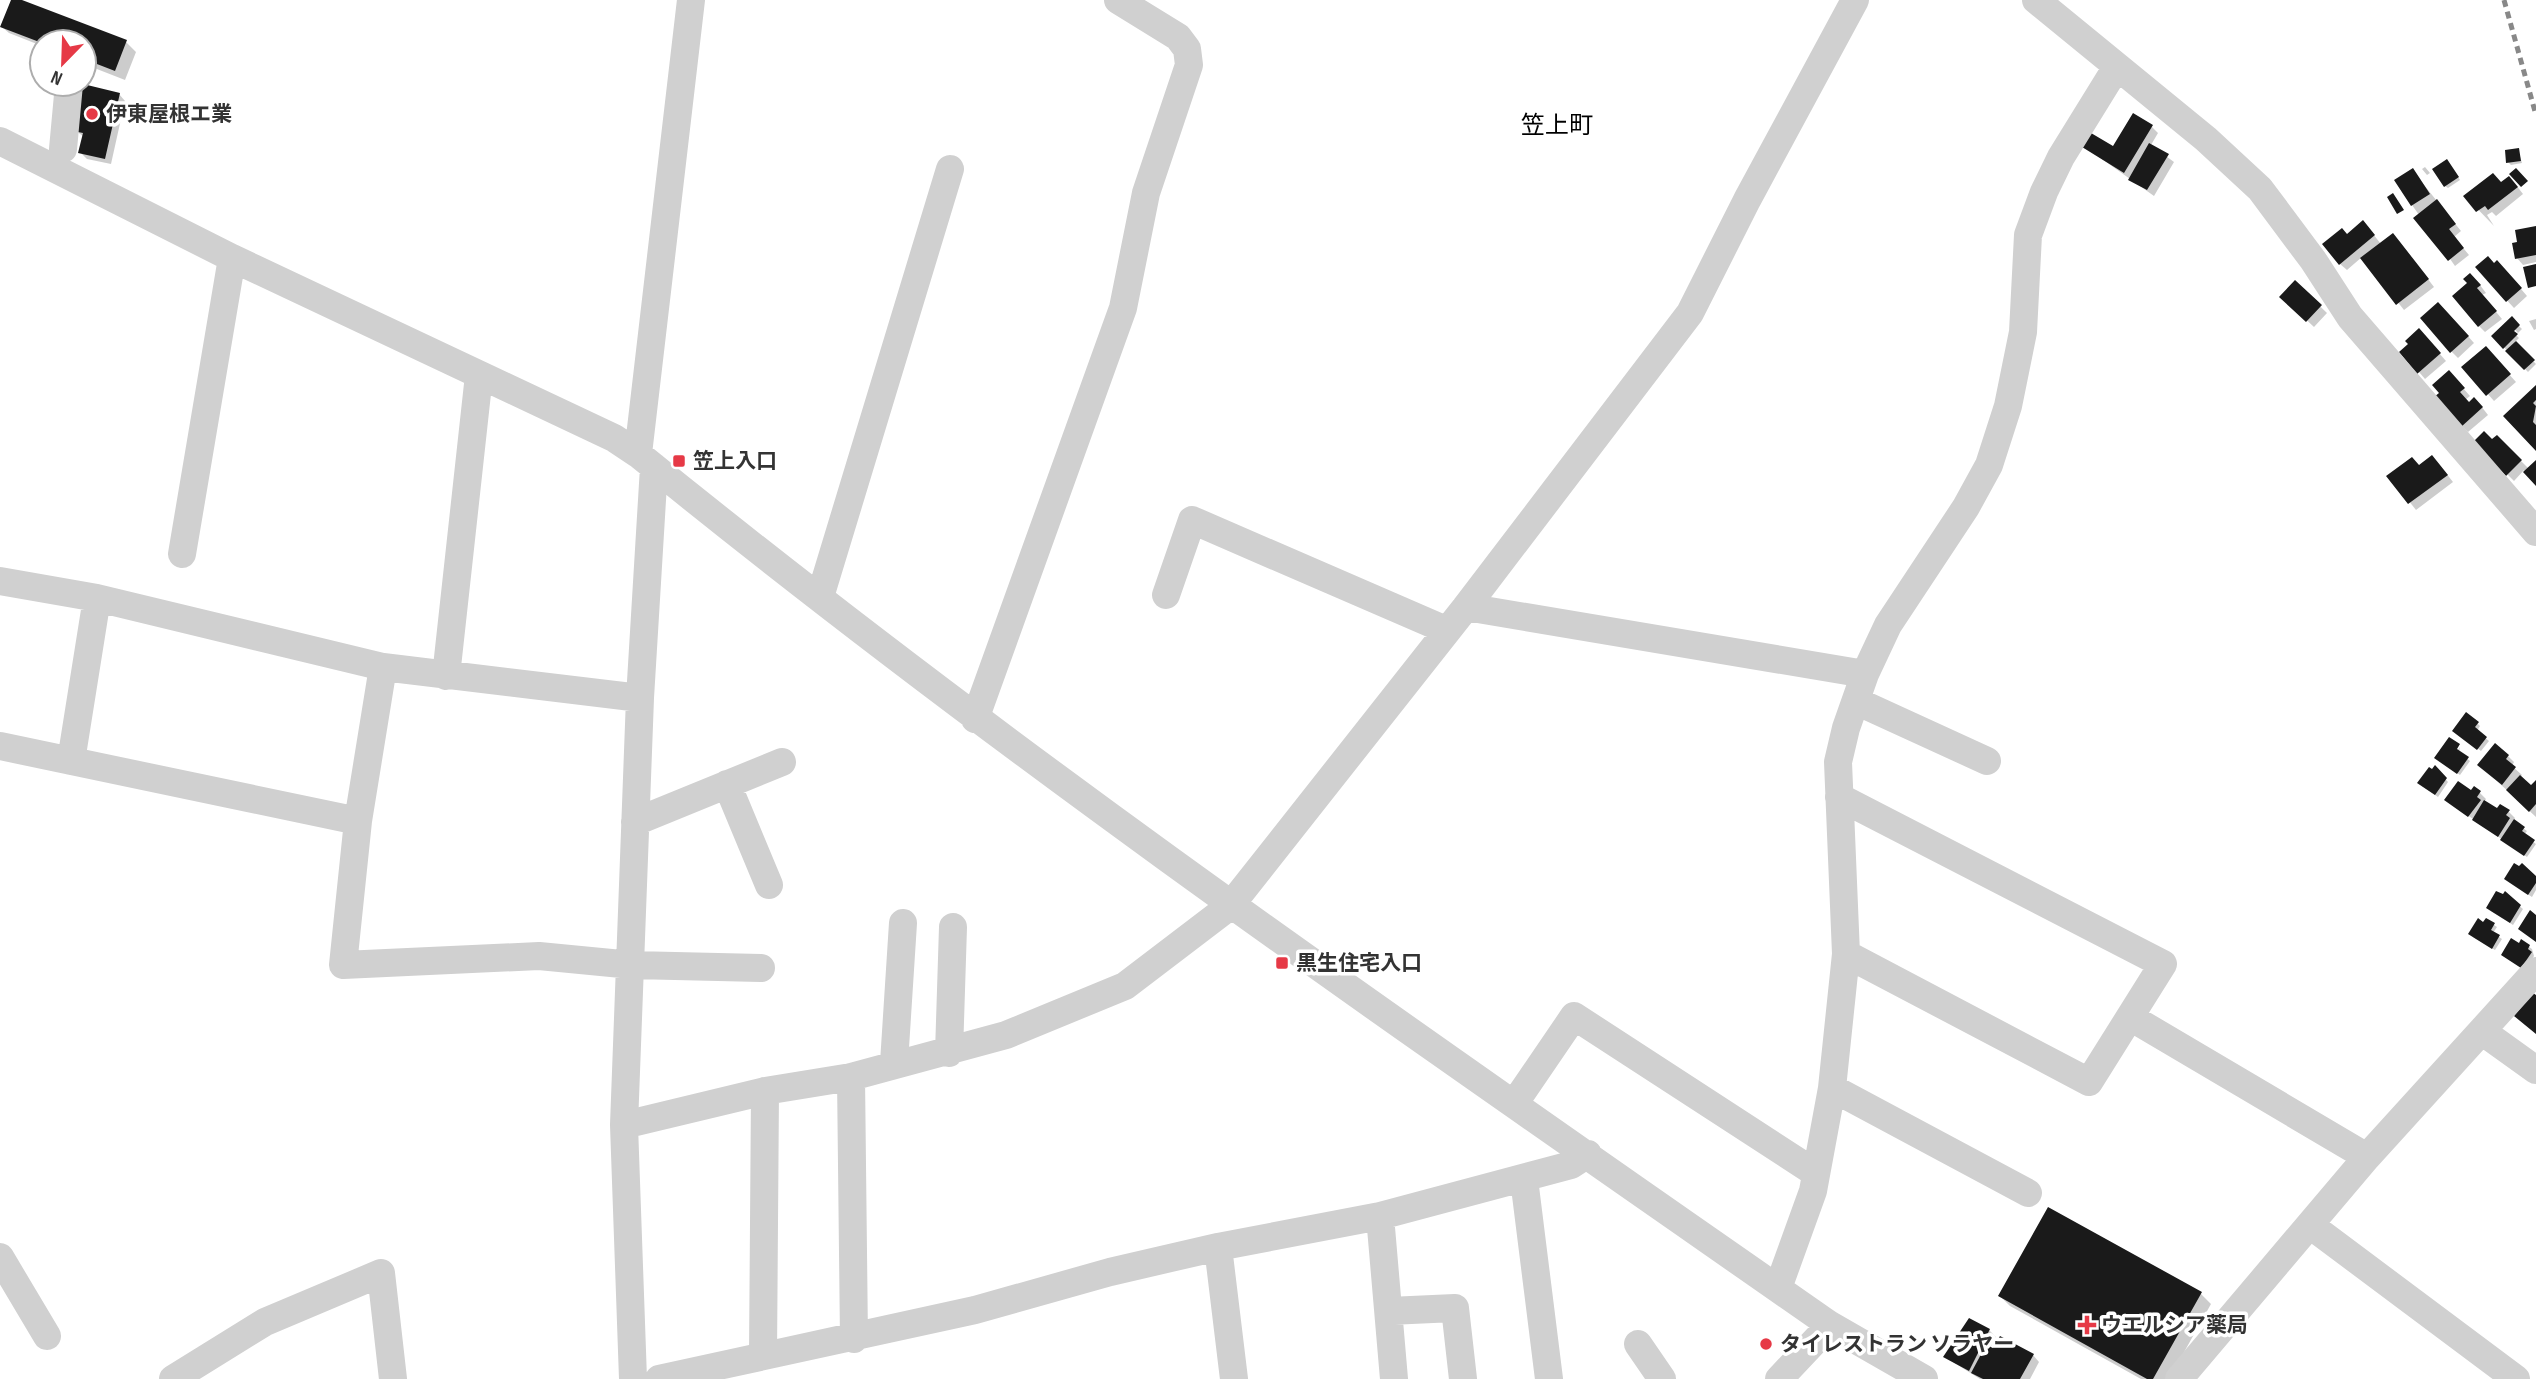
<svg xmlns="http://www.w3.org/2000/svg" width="2536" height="1379" font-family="'Sofia Sans Condensed','Noto Sans JP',sans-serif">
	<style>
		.shadow { fill: #0003 }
		.building { fill: #1a1a1a }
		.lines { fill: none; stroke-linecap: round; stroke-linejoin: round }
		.minor { stroke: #d0d0d0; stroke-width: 28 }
		.rail { stroke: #888; stroke-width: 5; stroke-dasharray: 7 5; stroke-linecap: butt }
		.poi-dot { fill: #e63946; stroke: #fff; stroke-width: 2.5 }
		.labels { text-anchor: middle; stroke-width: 7; stroke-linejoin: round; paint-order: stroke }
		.poi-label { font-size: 21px; font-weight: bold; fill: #333; stroke: #fff; text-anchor: start }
		.quarter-label { font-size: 24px; fill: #000; stroke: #fff }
	</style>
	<rect width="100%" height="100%" fill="#fff"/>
	<!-- shadow -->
	<path class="shadow" d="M13,0L126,42L136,52L125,80L84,64V42H42V46L9,33L2,27Z
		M119,94L125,101L111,164L87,159L80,152L84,137L75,130Z
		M2152,127L2158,133L2151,145L2174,162L2154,196L2085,147L2113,149Z
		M2518,150L2522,163L2511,165L2508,162Z
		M2449,164L2460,180L2448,188L2445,186Z
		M2425,167L2430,173L2427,175L2422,169Z
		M2412,170L2461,231L2454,237L2469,255L2455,266L2412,205Z
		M2502,184L2516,185L2523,194L2496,216L2492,212L2487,215L2494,226L2466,197Z
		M2536,228V262L2523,265L2517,258Z
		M2369,229L2381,244L2399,241L2434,287L2404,310L2362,257L2347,270L2340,264L2347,236Z
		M2494,265L2504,269L2527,296L2514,308L2477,268Z
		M2477,281L2486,293L2482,295L2502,319L2485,332L2479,326Z
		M2295,282L2327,313L2314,327L2282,297Z
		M2445,310L2474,343L2458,358L2451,351Z
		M2512,319L2522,329L2518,333L2510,324L2507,326L2519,338L2515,342L2536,364L2528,372L2494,337Z
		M2536,319V329L2534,330L2529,321Z
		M2425,337L2446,361L2425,379L2419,372L2411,344Z
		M2492,355L2516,382L2494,401L2464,367Z
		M2455,379L2470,396L2465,400L2469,404L2481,406L2488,415L2468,432L2462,426Z
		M2536,387V448L2505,416Z
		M2497,437L2529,469L2536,462V483L2524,470L2514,481L2475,442H2492Z
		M2438,463L2453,482L2416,510L2389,476Z
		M2477,723L2480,726L2477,731L2489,741L2481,751L2457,733Z
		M2460,747L2459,752L2470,761L2460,775L2439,760L2453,757Z
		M2508,756L2514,762L2512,766L2522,775L2520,777L2531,787L2536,782V817L2486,771Z
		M2435,768L2448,782L2438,797L2422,786Z
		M2471,793H2480L2486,799L2484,802L2497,811H2508L2515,818L2513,821L2527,831L2524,835L2536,844L2527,857L2446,800Z
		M2536,877V890L2532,897L2509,882Z
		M2505,894L2523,909L2513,925L2491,911Z
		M2484,924L2494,925L2497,927L2493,933L2502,939L2495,950L2473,937Z
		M2522,942L2532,949L2534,956L2525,970L2519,946Z
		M2201,1294L2211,1304L2169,1379H2141L2010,1306L2000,1296Z
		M1989,1330L1996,1337L1990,1348L2033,1355L2039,1362L2030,1379H1980L1945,1357Z"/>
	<!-- building -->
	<path class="building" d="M11,0H22L127,40L115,71L84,59V42L42,43L0,27Z
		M83,84L120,93L105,159L78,153L83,133L73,131Z
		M2133,113L2153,125L2124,173L2082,147L2091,133L2113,146Z
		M2149,143L2169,154L2147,190L2128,180Z
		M2519,148L2521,161L2506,163L2505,150Z
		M2447,159L2459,177L2444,187L2432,169Z
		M2413,168L2430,194L2411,206L2394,180Z
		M2516,168L2528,181L2521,187L2509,174Z
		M2493,173L2501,182L2509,176L2518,187L2488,210L2485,206L2476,212L2463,196Z
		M2393,193L2404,210L2397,214L2387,197Z
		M2437,199L2456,224L2449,229L2464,248L2448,261L2413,218Z
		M2363,220L2375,235L2339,265L2322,244L2342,228L2347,234Z
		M2536,226V255L2515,259L2512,243L2517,242L2515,230Z
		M2393,233L2429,279L2396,305L2360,258Z
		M2488,256L2494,263L2497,260L2522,288L2506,302L2475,267Z
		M2536,264V286L2528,288L2523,267Z
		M2470,273L2481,285L2477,288L2497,311L2478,327L2452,296L2467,283L2463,279Z
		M2295,280L2322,305L2306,322L2279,297Z
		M2438,302L2469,336L2450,353L2420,318Z
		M2512,316L2520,325L2514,331L2518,334L2503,349L2491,336Z
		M2419,328L2441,353L2417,374L2399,352L2408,344L2405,341Z
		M2516,341L2535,360L2524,370L2505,351Z
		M2486,346L2511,374L2486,396L2461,367Z
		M2449,370L2465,388L2460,392L2469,402L2474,397L2483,407L2461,427L2434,397L2439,393L2432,385Z
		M2536,385V400L2533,403L2536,406L2533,422L2536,425V451L2503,416Z
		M2484,431L2492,439L2497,435L2522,460L2506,476L2473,442Z
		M2432,455L2448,475L2408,504L2386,476L2412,457L2419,465Z
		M2536,460V486L2523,472Z
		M2466,712L2479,722L2475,727L2487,737L2477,750L2452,731Z
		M2449,737L2460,744L2457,749L2469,757L2457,774L2434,758Z
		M2495,743L2509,755L2506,759L2516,767L2502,785L2477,765Z
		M2435,765L2447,778L2435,795L2417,783L2429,767L2432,769Z
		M2520,775L2531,785L2536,780V804L2529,812L2506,790Z
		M2458,781L2471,790L2474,786L2481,791L2477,797L2481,800L2468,817L2444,800Z
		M2484,800L2497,808L2500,804L2510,810L2506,815L2510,818L2498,837L2472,820Z
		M2514,819L2525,827L2522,831L2535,840L2524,856L2500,840Z
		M2514,863L2519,866L2522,863L2536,876V883L2528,895L2504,879Z
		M2496,891L2503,894L2505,891L2521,905L2510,923L2486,908Z
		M2530,910L2536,915V942L2518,929Z
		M2478,918L2483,922L2486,918L2495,923L2491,930L2500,935L2492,949L2468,934Z
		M2511,938L2519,943L2521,939L2530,945L2528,949L2532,952L2521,968L2501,955Z
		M2533,993L2536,995V1034L2514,1016Z
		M2048,1207L2202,1292L2153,1379H2147L1998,1296Z
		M1969,1318L1990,1329L1969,1371L1943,1357Z
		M2000,1336L2034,1354L2020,1379H1983L1971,1373L1986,1345L1993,1348Z"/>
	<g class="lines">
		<!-- minor -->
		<path class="minor" d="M2036,0L2206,139L2260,189L2313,260L2350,317L2536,532
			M0,141L232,258L614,438L638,454C1020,765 1426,1043 1830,1325L1924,1379
			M63,149L69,84
			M638,454L691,0
			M182,554L232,258
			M0,581L97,598L383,667L640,698
			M1166,595L1192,520L1446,630
			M820,597L950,169
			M1466,607L1865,674
			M383,667L358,821L343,965L539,956L632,965L761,968
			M446,676L479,375
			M1856,701L1987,761
			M975,719L1123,308L1146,193L1189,65L1187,49L1178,37L1118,0
			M0,746L358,821
			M71,761L97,598
			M727,784L769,885
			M1839,797L2163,964L2089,1082L1846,954
			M635,822L782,762
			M2130,1017L2367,1157
			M2483,1032L2536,1070
			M949,1053L953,927
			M894,1063L903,923
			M851,1077L854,1339
			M1832,1088L2028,1193
			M1514,1104L1574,1016L1814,1172
			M624,1125L765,1091L851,1077L1006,1035L1125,986L1230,906L1466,607L1690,313L1747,200L1855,0
			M1524,1179L1549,1379
			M1380,1216L1394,1379
			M2310,1225L2516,1379
			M1218,1247L1234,1379
			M0,1257L47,1336
			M1778,1288L1813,1191L1832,1088L1846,954L1838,762L1846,728L1865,674L1888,625L1966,507L1989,465L2008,406L2023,332L2028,235L2044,192L2061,157L2116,68
			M1389,1311L1455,1308L1463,1379
			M1638,1344L1662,1379
			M763,1356L765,1091
			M173,1379L265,1322L381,1273L393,1379
			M633,1379L624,1125L640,698L654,467
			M659,1379L975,1310L1110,1272L1218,1247L1380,1216L1571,1165L1588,1154
			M1779,1379L1830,1325
			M2179,1379L2367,1157L2536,971"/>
		<!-- rail -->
		<path class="rail" d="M2504,0L2536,115"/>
	</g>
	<!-- markers -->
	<g class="poi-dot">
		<circle cx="92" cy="114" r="7"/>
		<rect x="672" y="454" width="14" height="14" rx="3.5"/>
		<rect x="1275" y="956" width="14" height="14" rx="3.5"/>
		<path d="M2083.5 1314.5h7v7h7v7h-7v7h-7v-7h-7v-7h7z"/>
		<circle cx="1766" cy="1344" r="7"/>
	</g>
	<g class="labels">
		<!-- poi labels -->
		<g class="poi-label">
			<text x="106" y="121">伊東屋根エ業</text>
			<text x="693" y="468">笠上入口</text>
			<text x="1296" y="970">黒生住宅入口</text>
			<text x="2101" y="1332">ウエルシア薬局</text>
			<text x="1780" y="1351">タイレストラン ソラヤー</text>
		</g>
		<!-- quarter labels -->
		<g class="quarter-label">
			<text x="1557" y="133">笠上町</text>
		</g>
	</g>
	<!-- north arrow -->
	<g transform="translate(63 63) rotate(203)"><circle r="33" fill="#ffffff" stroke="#adadad" stroke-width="2"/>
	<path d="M0-5L12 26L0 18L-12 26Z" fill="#e63946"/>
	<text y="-10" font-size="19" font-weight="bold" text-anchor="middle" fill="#333333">N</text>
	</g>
</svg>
